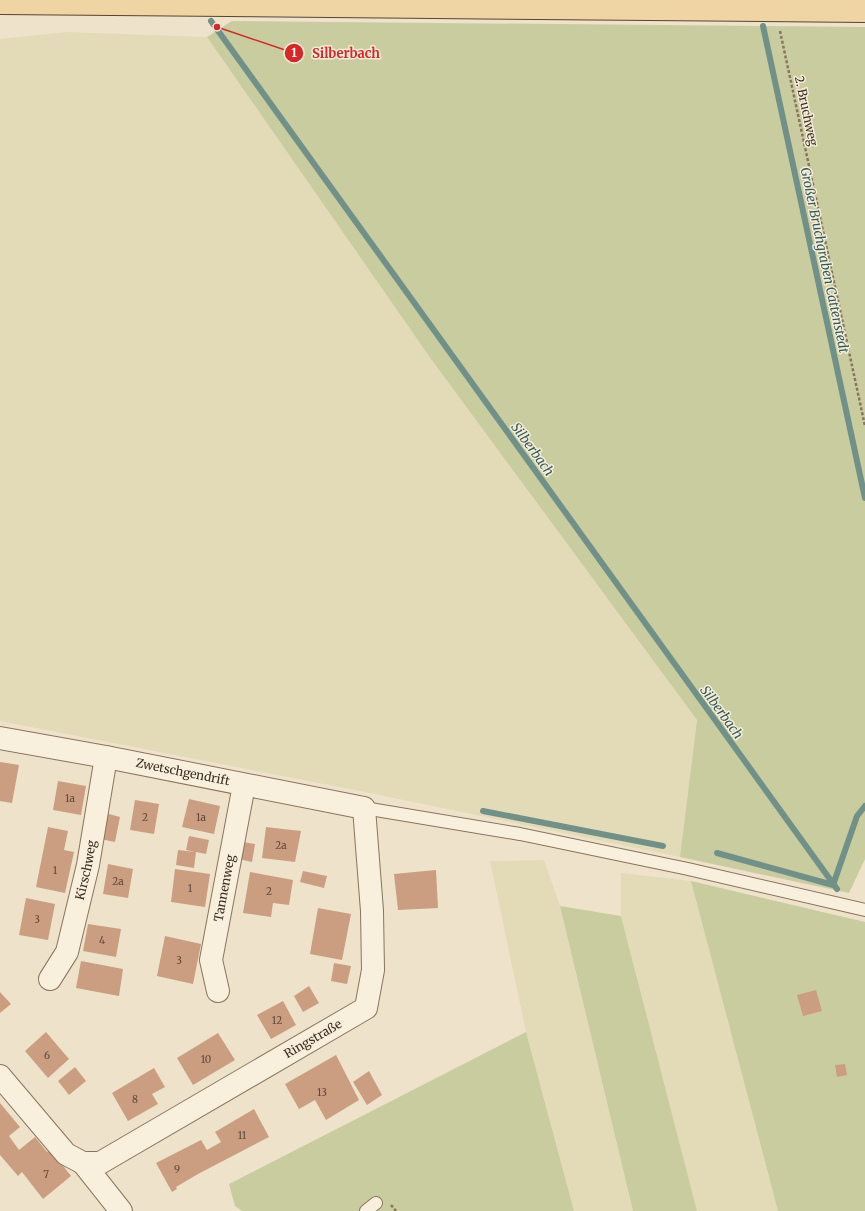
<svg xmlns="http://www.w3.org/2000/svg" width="865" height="1211" font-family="Merriweather,serif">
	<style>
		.farmland { fill: #e3dbb7 }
		.green { fill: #c8cc9e }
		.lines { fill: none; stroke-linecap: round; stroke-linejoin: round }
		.stream { stroke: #719188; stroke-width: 6 }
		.building { fill: #cb9e81 }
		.service-casing { stroke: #8a745e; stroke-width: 14 }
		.minor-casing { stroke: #8a745e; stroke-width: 24 }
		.primary-casing { stroke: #594332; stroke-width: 24 }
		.path { stroke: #8a745e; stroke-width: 2.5; stroke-dasharray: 3 2; stroke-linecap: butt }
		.service { stroke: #f8f0dd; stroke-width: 12 }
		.minor { stroke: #f8f0dd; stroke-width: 22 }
		.primary { stroke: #efd5a4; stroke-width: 22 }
		.labels { text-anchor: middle; stroke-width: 3; stroke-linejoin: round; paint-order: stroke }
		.number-label { font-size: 10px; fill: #5f4939 }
		.street-label { font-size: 12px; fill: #3b2d21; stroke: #f5ecd9 }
		.water-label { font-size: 13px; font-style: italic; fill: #315a57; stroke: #f5ecd9 }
		.leader { fill: none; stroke: #d62828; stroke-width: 1.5 }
		.callout-dot { fill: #d62828; stroke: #f5ecd9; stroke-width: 1.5 }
		.mark-label { font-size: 12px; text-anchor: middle; font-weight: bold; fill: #fff }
		.callout-label { font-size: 13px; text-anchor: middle; font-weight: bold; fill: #d62828; stroke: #f5ecd9; stroke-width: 3; stroke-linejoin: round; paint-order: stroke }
	</style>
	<rect width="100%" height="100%" fill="#eee2ca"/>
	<!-- farmland -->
	<path class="farmland" d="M66,32L207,37L431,359L697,720L680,857L365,792L0,721V39Z
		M544,860L560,906L633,1211H574L526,1032L490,861Z
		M621,873L691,881L778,1211H697L621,916Z"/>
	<!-- green -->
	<path class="green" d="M232,21L865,27V859L849,893L680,857L697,720L431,359L207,37Z
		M691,881L865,922V1211H778Z
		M560,906L621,916L697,1211H633Z
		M526,1032L574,1211H242L235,1206L229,1184Z"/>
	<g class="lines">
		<!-- stream -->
		<path class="stream" d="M211,21L837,889
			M763,26L865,498
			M483,811L663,846
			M717,853L833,885L857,816L865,806"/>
	</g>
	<!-- building -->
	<path class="building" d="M0,762L19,765L12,803L0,801Z
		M58,781L86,786L81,815L53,810Z
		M189,799L220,806L214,834L182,827Z
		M135,800L159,804L154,834L130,830Z
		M105,813L120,817L115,842L100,839Z
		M48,827L68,831L64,850L74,852L65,893L36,887Z
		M266,827L301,831L295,862L262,858Z
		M189,836L209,840L206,854L196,852L194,868L176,865L178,850L195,852L186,850Z
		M237,841L255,844L252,862L234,858Z
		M108,864L133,869L128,898L103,894Z
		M175,869L210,874L205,907L171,902Z
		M436,870L438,908L398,910L394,874Z
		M303,871L327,876L324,888L300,882Z
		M250,872L293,880L289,905L273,903L271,917L243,913Z
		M26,898L55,904L48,940L19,935Z
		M318,908L351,914L342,960L310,954Z
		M88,924L121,929L116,957L83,951Z
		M165,936L201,944L193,984L157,976Z
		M81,961L123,969L119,996L76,988Z
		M334,963L351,966L347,984L331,981Z
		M309,986L319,1003L303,1012L294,996Z
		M816,990L822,1011L803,1016L797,995Z
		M0,992L11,1004L0,1013Z
		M283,1001L296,1025L271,1039L257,1015Z
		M46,1032L69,1059L48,1078L25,1051Z
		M218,1033L235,1060L193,1085L177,1058Z
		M336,1055L359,1100L326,1120L315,1100L299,1109L285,1084Z
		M845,1064L847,1075L837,1077L835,1065Z
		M75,1067L86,1081L69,1095L58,1081Z
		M154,1068L165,1087L152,1094L158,1104L128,1121L112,1093Z
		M369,1071L382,1095L367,1105L353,1082Z
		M0,1103L20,1127L9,1136L19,1150L35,1137L47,1152L50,1149L71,1176L43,1199L22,1172L18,1176L0,1155Z
		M254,1109L269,1137L198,1174L176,1187L177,1189L172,1192L156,1163L201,1140L207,1150L221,1142L215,1132Z"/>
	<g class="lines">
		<!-- service casing -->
		<g class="service-casing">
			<path id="service" d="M364,808L520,834L688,869L865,910
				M366,1211L376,1203"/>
		</g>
		<!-- minor casing -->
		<g class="minor-casing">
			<g id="minor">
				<path id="s1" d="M0,738L106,757L364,808L372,911L373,970L366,1008L100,1163H83L66,1154L0,1076"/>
				<path id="s2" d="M50,979L67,952L88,865L106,757"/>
				<path id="s3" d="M218,991L211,960L244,785"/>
				<path d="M83,1163L121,1211"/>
			</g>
		</g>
		<!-- primary casing -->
		<g class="primary-casing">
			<path id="primary" d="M0,3L865,11"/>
		</g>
		<!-- path -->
		<path class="path" d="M780,31L865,426
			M391,1205L396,1211"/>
		<!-- service -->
		<use href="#service" class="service"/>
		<!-- minor -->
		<use href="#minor" class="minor"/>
		<!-- primary -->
		<use href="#primary" class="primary"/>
	</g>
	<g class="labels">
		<!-- number labels -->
		<g class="number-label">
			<text x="70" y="802">1a</text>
			<text x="145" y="821">2</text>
			<text x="201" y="821">1a</text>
			<text x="281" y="849">2a</text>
			<text x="55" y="874">1</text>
			<text x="118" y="885">2a</text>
			<text x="190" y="892">1</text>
			<text x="269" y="895">2</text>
			<text x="37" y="923">3</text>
			<text x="102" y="944">4</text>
			<text x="179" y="964">3</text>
			<text x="277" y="1024">12</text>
			<text x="47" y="1059">6</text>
			<text x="206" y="1063">10</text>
			<text x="322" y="1096">13</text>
			<text x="135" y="1103">8</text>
			<text x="242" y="1139">11</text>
			<text x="177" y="1173">9</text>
			<text x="46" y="1178">7</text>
		</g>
		<!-- street labels -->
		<g class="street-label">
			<text transform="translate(806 111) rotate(78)" y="4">2. Bruchweg</text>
			<text dy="4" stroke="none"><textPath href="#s1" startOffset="186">Zwetschgendrift</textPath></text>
			<text dy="4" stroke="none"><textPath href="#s2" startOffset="116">Kirschweg</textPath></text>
			<text dy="4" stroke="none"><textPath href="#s3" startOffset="105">Tannenweg</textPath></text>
			<text transform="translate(313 1039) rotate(-30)" y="4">Ringstraße</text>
		</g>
		<!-- water labels -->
		<g class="water-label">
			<text transform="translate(825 260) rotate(78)" y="5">Großer Bruchgraben Cattenstedt</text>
			<text transform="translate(533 449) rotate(54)" y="5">Silberbach</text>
			<text transform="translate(722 712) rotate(54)" y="5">Silberbach</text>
		</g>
	</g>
	<!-- callouts -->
	<path class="leader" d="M217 27L294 53"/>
	<g class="callout-dot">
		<circle cx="217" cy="27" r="4"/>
		<circle cx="294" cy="53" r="10"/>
	</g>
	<g class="mark-label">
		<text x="294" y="57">1</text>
	</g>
	<g class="callout-label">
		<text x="346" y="58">Silberbach</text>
	</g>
</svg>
